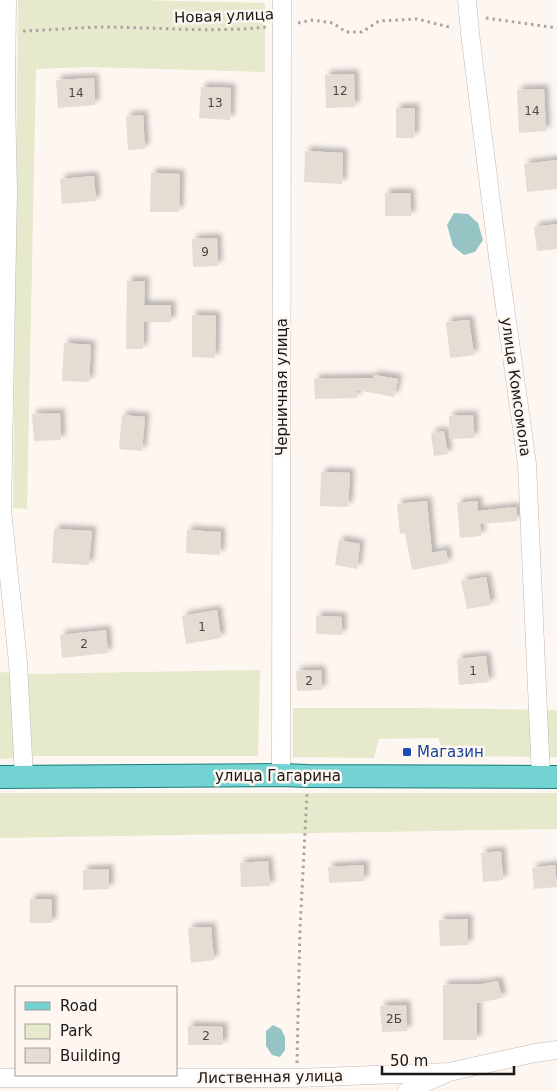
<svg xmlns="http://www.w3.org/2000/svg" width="557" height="1091" font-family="'DejaVu Sans',sans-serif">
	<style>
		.green { fill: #e6e9cc }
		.water { fill: #96c3c3 }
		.building { fill: #e5dcd4; filter: url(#shadow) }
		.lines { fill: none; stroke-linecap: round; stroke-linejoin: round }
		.minor-casing { stroke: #c2b8b2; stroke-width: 19 }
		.major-casing { stroke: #177e7d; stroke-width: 24 }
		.path { stroke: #aba5a1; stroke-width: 3; stroke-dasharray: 2.5 4; stroke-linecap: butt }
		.minor { stroke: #fff; stroke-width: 18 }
		.major { stroke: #73d3d3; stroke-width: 22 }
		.transit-dot { fill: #1a4fb4; stroke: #fef6f1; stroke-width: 2 }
		.labels { text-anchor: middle; stroke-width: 5; stroke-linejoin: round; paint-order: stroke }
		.number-label { font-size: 12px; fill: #4d4844 }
		.street-label { font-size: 15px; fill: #1a1714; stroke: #fef6f1 }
		.transit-label { font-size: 15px; fill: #164399; stroke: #fef6f1; text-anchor: start }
	</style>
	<defs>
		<filter id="shadow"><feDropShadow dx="4.5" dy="-4.5" stdDeviation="2.5" flood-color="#0004"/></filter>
	</defs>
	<rect width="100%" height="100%" fill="#fef6f1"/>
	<!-- green -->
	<path class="green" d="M18,0H136L265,3V72L88,67L36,69L27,509L13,508Z
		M260,670L258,756H30L25,674Z
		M0,672L12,673L17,758L0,759Z
		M293,708H413L557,710V757L445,756L438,738L379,739L374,758L293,757Z
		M0,793H557V829L0,838Z"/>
	<!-- water -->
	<path class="water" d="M454,213L468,214L478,223L483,240L475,252L464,255L453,246L447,225Z
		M273,1025L281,1029L285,1037V1050L280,1057L272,1055L266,1046V1031Z"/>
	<!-- building -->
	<path class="building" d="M354,74L355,107L326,108L325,75Z
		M94,78L95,105L58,108L56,80Z
		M201,87L231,88L230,120L199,118Z
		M544,89L546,131L519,133L517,90Z
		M396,108H415L414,138H396Z
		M143,115L145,149L128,150L126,116Z
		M305,151L343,153L342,184L304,182Z
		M557,160V189L527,192L524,164Z
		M151,173L180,174L179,212H150Z
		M94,176L96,201L62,204L60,179Z
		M385,193H410L411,216H385Z
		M557,224V249L537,251L534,227Z
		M217,238L218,266L193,267L192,239Z
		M127,281H145L144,305H171V322H144L143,349H126Z
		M192,315L216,316L215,358L192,357Z
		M469,320L474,355L450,358L446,322Z
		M64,343L91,345L89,382L62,381Z
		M374,375L398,379L394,397L357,390V398L315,399L314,379L373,378Z
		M60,413L61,440L34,441L32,414Z
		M122,415L145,417L142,451L119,449Z
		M473,415L474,438L450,439L449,416Z
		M444,431L448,454L434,456L431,433Z
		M321,472L350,473L348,507L320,506Z
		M427,501L432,553L446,550L448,563L412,570L405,533L400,534L397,504Z
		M478,501V511L516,507L517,521L480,524L481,536L460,538L457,503Z
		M54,529L92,531L89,565L52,563Z
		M187,530L221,532L220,555L186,553Z
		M339,540L360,544L357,569L335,565Z
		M486,577L491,605L467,609L461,581Z
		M217,610L221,638L186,644L182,616Z
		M316,616L342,617V635L316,634Z
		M106,630L108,653L62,658L60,635Z
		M486,656L489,682L459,685L457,659Z
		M321,670L322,690L297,691L296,671Z
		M501,851L503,880L483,882L481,853Z
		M268,861L270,886L241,887L240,863Z
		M364,865V881L329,883L328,867Z
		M555,865L557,887L534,889L532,868Z
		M109,869V889L83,890V870Z
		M30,899H52V923H30Z
		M468,919V945L440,946L439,920Z
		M211,927L214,960L191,963L188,928Z
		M498,981L502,998L477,1003V1040H443V985L482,984Z
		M406,1005L407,1031L382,1032L380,1006Z
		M188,1026L223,1027V1045H188Z"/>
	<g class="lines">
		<!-- minor casing -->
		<g class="minor-casing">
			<path id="minor" d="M7,0L6,95L8,192L2,510L18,662L24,777
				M467,0L470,33L498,257L527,464L541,777
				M281,775L282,0
				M0,1078H297L449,1072
				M407,1091L449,1072L535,1053L557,1050"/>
		</g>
		<!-- major casing -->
		<g class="major-casing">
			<path id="major" d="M0,777L281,775L308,776L557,777"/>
		</g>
		<!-- path -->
		<path class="path" d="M486,18L557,28
			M298,23L312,20L333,23L346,32H362L379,21L417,19L453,28
			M23,31C48,30 74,28 99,27C155,27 210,33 267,27
			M297,1063L300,929L307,794"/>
		<!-- minor -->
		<use href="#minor" class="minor"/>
		<!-- major -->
		<use href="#major" class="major"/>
	</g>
	<!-- markers -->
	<rect class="transit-dot" x="402" y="747" width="10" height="10" rx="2.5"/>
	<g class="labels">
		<!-- number labels -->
		<g class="number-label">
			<text x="340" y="95">12</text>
			<text x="76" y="97">14</text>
			<text x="215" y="107">13</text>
			<text x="532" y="115">14</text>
			<text x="205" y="256">9</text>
			<text x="202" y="631">1</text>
			<text x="84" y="648">2</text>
			<text x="473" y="675">1</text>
			<text x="309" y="685">2</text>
			<text x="394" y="1023">2Б</text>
			<text x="206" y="1040">2</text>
		</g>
		<!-- street labels -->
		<g class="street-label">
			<text transform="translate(224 16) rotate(-2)" y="5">Новая улица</text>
			<text transform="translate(282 387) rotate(-90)" y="5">Черничная улица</text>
			<text transform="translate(516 387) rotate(82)" y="5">улица Комсомола</text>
			<text x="278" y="781">улица Гагарина</text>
			<text transform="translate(270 1077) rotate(-1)" y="5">Лиственная улица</text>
		</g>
		<!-- transit labels -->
		<g class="transit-label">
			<text x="417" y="757">Магазин</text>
		</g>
	</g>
	<!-- legend -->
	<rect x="15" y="986" width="162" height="90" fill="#fef6f1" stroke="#a39d99"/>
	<rect x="25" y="1002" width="25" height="8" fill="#73d3d3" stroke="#a39d99"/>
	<text x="60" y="1011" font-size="15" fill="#1a1714">Road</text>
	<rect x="25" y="1024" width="25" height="15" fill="#e6e9cc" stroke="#a39d99"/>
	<text x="60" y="1036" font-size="15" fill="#1a1714">Park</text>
	<rect x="25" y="1048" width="25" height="15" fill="#e5dcd4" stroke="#a39d99"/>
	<text x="60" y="1061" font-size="15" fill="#1a1714">Building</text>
	<!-- scale -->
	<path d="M382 1066v8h132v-8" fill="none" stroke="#1a1714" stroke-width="2.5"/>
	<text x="390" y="1066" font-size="15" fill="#1a1714" stroke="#fef6f1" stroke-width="4" paint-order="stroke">50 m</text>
</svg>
